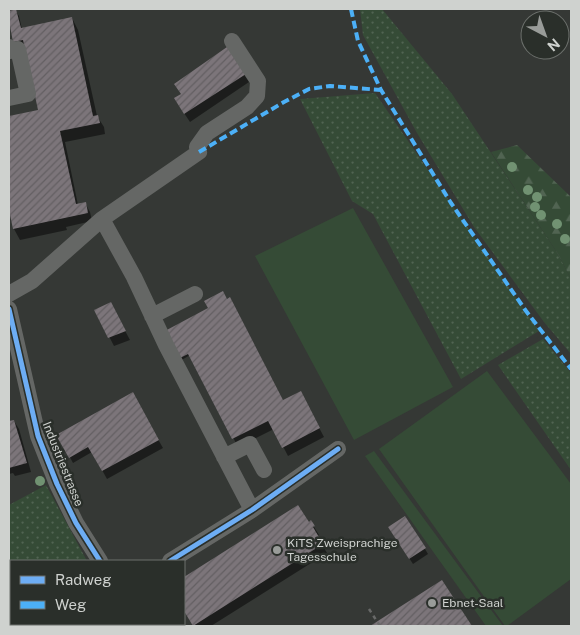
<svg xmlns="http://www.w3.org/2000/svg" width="580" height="635" font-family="'Public Sans',sans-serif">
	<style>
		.grass { fill: url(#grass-dots) }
		.forest { fill: url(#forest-firs) }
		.pitch { fill: #354b36 }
		.shadow { fill: #0007 }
		.building { fill: url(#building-hatch) }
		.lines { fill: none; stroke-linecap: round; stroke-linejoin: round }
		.path { stroke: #686968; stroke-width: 2.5; stroke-dasharray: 4 4; stroke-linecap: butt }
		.minor { stroke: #656765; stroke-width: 16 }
		.rail-casing { stroke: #707170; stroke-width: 5.5 }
		.rail { stroke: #2a2f2a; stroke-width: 4; stroke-dasharray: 11; stroke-linecap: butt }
		.quiet { stroke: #4cb0f7; stroke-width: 4; stroke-dasharray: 8 4; stroke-linecap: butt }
		.cycleway-casing { stroke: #2a2f2a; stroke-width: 8 }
		.cycleway { stroke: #6dadf4; stroke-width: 5 }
		.tree { fill: #719272 }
		.poi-dot { fill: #999c99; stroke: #2a2f2a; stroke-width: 2 }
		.labels { text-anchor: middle; stroke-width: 5; stroke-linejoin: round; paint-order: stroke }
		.street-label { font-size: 12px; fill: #cfd2cf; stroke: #2a2f2a }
		.poi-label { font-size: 12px; fill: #cfd2cf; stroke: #2a2f2a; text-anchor: start }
	</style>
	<defs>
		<pattern id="grass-dots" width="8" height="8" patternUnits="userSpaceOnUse" patternTransform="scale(1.25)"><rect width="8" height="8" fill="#354b36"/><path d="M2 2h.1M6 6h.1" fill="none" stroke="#516452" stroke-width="1.8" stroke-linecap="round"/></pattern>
		<pattern id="forest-firs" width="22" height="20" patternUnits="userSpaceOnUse" patternTransform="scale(1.25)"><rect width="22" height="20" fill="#354b36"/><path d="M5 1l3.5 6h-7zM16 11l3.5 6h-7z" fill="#516452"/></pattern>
		<pattern id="building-hatch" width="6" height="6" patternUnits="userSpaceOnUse" patternTransform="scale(1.25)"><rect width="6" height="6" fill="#7c757a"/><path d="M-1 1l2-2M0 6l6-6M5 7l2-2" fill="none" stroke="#635f62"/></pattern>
	</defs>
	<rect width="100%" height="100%" fill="#353835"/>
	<!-- grass -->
	<path class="grass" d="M360,9H382L452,94L558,254L571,279V354L544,322L474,227L417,133L363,35Z
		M375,93L539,331L461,379L373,214L352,201L300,99Z
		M543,339L571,373V470L498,365Z
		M46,485L87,561H11V607L9,605V505Z
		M28,624H140L143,626H31Z"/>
	<!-- forest -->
	<path class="forest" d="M517,145L571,197V279L558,254L491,152Z"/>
	<!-- pitch -->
	<path class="pitch" d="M353,208L453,387L354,440L255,256Z
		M487,371L571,484V579L507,626H505L379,449Z
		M374,451L503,626H486L365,456Z"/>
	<!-- shadow -->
	<path class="shadow" d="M16,11L19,16L22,29L72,18L78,30L97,116L104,127L105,134L65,142L78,205L85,203L90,212L92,221L66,227L67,230L20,240L14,229L9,204V118L40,111L26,45L14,41L9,12Z
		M227,49L249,82L190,122L180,107Z
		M96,311L115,312L130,340L114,346Z
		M165,332L283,401H305L324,437L288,456L274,429L238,447L190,355L180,361Z
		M132,394L163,448L107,479L92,452L73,463L58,435Z
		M14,421L19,429L31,472L15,476L13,473L9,474V423Z
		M298,507L308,523L311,522L319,535L317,536L327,553L211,626H194L184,610V579Z
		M392,532L425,549L428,554L413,564Z
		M442,582L470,626H373Z"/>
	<!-- building -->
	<path class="building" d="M16,9L21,28L72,17L93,116L98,115L100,123L60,131L76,204L86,202L88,213L13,229L9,210V116L38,110L23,40L13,42L9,21V11Z
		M227,47L246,74L184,114L174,98L181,94L174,84Z
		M223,291L227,299L230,297L283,400L301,391L320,428L282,448L268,421L232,439L188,354L178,359L163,332L208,308L204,301Z
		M111,302L126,331L108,338L94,310Z
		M133,392L159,440L102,471L88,447L69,458L56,435Z
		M14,420L27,463L9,468V421Z
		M298,505L309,522L311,520L315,526L313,527L323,544L193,626L184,611V577Z
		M405,516L426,548L409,559L388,527Z
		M442,580L472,626H370Z"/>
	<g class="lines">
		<!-- path -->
		<path class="path" d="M369,609L380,626"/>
		<!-- minor -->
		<path class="minor" d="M9,47L10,51L18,49L28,94L9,98
			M102,219L134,277L166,345L252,510
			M9,294L32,281L102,219L199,152L197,147L207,133L247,107L257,96L258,81L232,41
			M9,309L38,436L57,484L76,523L100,561
			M152,316L195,294
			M224,457L250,444L264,470
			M170,561L252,510L338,449
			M150,624L152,626"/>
		<!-- rail casing -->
		<g class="rail-casing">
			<path id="rail" d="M9,617L11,620"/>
		</g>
		<!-- rail -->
		<use href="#rail" class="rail"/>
		<!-- quiet -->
		<path class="quiet" d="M351,9L358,41L381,90L451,203L526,311L571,369
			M199,152L284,102L309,89L330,86L381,90"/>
		<!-- cycleway casing -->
		<g class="cycleway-casing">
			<path id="cycleway" d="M9,309L38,436L57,484L76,523L100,561
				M170,561L252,510L338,449"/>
		</g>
		<!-- cycleway -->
		<use href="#cycleway" class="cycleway"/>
	</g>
	<!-- trees -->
	<g class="tree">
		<circle cx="512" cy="167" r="5"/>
		<circle cx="528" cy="190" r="5"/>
		<circle cx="537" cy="197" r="5"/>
		<circle cx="535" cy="207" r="5"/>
		<circle cx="541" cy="215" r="5"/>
		<circle cx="557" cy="224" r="5"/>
		<circle cx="565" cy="239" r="5"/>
		<circle cx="40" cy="481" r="5"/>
	</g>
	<!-- markers -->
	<g class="poi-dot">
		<circle cx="277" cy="550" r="5"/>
		<circle cx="432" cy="603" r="5"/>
	</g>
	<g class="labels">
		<!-- street labels -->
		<g class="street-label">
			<text transform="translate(63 464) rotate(68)" y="4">Industriestrasse</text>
		</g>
		<!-- poi labels -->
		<g class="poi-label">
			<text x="287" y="547">KiTS Zweisprachige<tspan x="287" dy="14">Tagesschule</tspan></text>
			<text x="442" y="607">Ebnet-Saal</text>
		</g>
	</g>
	<!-- border -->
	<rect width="580" height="635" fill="none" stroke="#cfd2cf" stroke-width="20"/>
	<!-- legend -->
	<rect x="10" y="560" width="175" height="65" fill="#2a2f2a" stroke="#6c706c"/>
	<rect x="20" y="576" width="25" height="8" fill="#6dadf4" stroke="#6c706c"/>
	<text x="55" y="585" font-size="15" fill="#cfd2cf">Radweg</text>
	<rect x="20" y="601" width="25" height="8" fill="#4cb0f7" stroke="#6c706c"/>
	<text x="55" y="610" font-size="15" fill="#cfd2cf">Weg</text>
	<!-- north arrow -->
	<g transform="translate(545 35) rotate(139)"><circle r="24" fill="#2a2f2a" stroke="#6c706c"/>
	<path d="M0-4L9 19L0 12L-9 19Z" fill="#999c99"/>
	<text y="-8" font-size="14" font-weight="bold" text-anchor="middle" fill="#cfd2cf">N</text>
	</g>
</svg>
